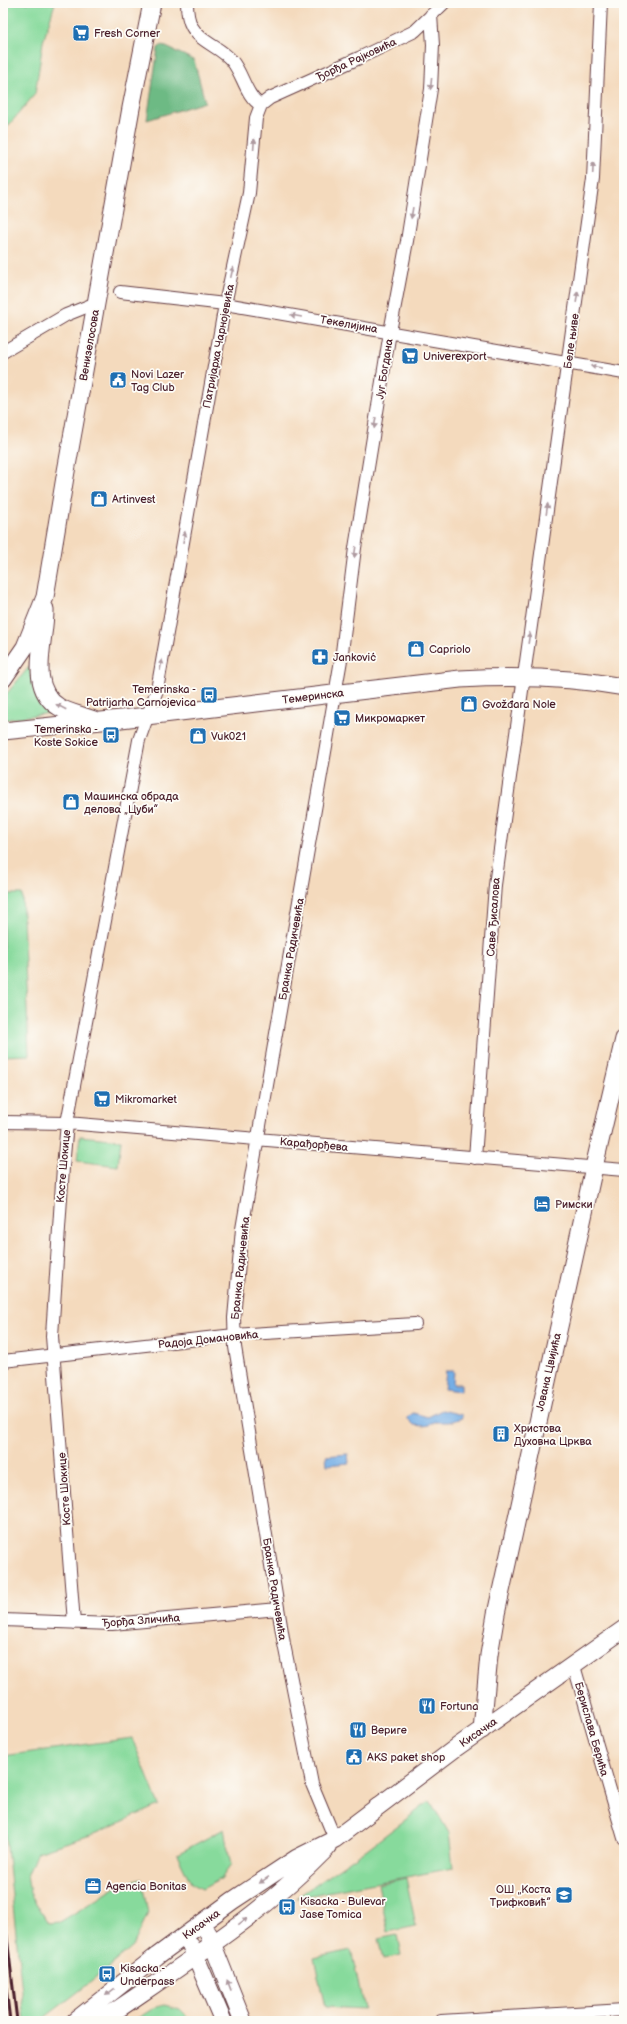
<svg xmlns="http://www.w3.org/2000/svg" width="627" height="2024" font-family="'Balsamiq Sans',sans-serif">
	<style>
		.green { fill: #87da9c; stroke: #687c64 }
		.forest { fill: #6dba84; stroke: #5c6c58 }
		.water { fill: #75aee5; stroke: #606688 }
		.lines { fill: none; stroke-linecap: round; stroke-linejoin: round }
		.street-casing { stroke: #643b41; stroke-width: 14 }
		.secondary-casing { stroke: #643b41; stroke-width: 19 }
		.street { stroke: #fff; stroke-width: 12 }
		.secondary { stroke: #fff; stroke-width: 17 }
		.rail { stroke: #4a1f2b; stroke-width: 3 }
		.oneway { fill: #ae9aa0 }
		.labels { text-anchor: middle; stroke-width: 3.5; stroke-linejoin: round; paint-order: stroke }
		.poi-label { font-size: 11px; fill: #4a1f2b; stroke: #fdfcf7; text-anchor: start }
		.street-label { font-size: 11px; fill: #4a1f2b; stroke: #fdfcf7 }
	</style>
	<rect width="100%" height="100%" fill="#fdfcf7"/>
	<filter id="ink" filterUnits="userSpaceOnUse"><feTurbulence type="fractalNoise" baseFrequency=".025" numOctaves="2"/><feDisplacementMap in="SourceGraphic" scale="8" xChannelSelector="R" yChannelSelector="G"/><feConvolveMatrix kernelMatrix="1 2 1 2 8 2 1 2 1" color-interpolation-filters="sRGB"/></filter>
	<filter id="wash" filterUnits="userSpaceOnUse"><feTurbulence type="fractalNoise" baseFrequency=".012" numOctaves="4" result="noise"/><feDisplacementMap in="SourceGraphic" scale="16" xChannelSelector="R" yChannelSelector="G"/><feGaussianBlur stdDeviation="0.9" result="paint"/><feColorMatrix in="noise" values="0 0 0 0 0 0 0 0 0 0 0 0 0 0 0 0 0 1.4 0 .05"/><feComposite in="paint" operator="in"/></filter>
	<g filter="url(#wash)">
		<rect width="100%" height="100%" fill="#f4dabd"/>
		<!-- green -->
		<path class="green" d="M3,3H55L43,42L35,94L3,132Z
			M29,667L34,690L40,701L50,710V713L3,720V698Z
			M3,894H22L29,1055L3,1056Z
			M80,1136L121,1140L118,1166L77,1161Z
			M132,1738L159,1805L97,1833L37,1852L27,1876L30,1893L48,1923L60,1922L118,1886L141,1878L148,1913L133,1946L91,1982L40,2021H25L3,1808V1756Z
			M430,1801L449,1833L453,1868L296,1898L367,1849Z
			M224,1829L231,1865L221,1879L202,1889L191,1883L177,1854Z
			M406,1878L416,1926L388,1932L378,1884Z
			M397,1935L401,1955L383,1959L378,1939Z
			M351,1950L364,2009L325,2007L314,1958Z
			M164,2005L180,2009L192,2021H133L154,2008Z"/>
		<!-- forest -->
		<path class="forest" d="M162,45L194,60L205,102L147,120L158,48Z"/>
		<!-- water -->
		<path class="water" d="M446,1371H454L453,1384H461V1391L444,1389Z
			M442,1410L462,1415V1418L449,1422H434C428,1427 422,1426 414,1425L407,1418L413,1413L428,1417Z
			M348,1454L349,1463L327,1465L326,1456Z"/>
	</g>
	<g filter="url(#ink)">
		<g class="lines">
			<!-- street casing -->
			<g class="street-casing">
				<path id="street" d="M187,3C187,11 188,20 192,27C201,43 221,47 232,61C243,74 246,97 261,105
					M120,292L225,304L624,373
					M3,352L66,315L96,303
					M3,1122L67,1123L624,1170
					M475,1158L495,885L593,179L601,3
					M3,1361L234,1335L415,1324
					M3,1620L112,1624L278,1609
					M74,1623L52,1336L63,1167L67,1123L139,740L157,690L225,304L249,193L256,118L261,105L270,98L359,58L415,31L444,3
					M574,1666L624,1838
					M335,1839L312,1784L284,1644L235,1347L234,1318L242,1229L341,660L355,548L390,332L407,241L431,89L433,45L431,15
					M441,2021L624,2010"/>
			</g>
			<!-- secondary casing -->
			<g class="secondary-casing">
				<path id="secondary" d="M45,609C46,640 26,687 59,707C67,712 84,716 94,720
					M3,679L25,647L45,597L65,477L131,108L152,3
					M3,731L121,719L460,679C515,676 569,677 624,687
					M482,1730L489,1655L496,1614L594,1167L624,1039
					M208,1933L243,2021
					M191,1946L223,2021
					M75,2021L157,1956L232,1901L297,1858L335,1839L457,1747L624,1629
					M101,2021C179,1967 261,1916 327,1848"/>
			</g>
			<!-- street -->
			<use href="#street" class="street"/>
			<!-- secondary -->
			<use href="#secondary" class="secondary"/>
			<!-- rail -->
			<path class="rail" d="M3,1904L17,2021
				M3,1963L10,2021"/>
		</g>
		<!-- one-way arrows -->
		<defs><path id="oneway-solid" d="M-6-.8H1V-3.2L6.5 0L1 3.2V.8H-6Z"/></defs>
		<g class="oneway">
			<use href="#oneway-solid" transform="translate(431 84) rotate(96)"/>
			<use href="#oneway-solid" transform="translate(254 144) rotate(-86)"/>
			<use href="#oneway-solid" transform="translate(593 168) rotate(-87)"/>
			<use href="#oneway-solid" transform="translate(412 213) rotate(99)"/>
			<use href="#oneway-solid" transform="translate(232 272) rotate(-77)"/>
			<use href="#oneway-solid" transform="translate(577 297) rotate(-82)"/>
			<use href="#oneway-solid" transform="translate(296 316) rotate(-170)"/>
			<use href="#oneway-solid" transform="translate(596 367) rotate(-169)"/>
			<use href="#oneway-solid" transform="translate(375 423) rotate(99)"/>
			<use href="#oneway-solid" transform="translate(547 509) rotate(-82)"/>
			<use href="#oneway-solid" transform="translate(184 537) rotate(-80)"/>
			<use href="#oneway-solid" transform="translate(355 552) rotate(98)"/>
			<use href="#oneway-solid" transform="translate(529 638) rotate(-82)"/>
			<use href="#oneway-solid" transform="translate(161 665) rotate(-80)"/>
			<use href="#oneway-solid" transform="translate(61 707) rotate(-152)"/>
			<use href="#oneway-solid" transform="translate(264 1880) rotate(146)"/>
			<use href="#oneway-solid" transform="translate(243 1921) rotate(-38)"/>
			<use href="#oneway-solid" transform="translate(229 1985) rotate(-111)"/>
			<use href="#oneway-solid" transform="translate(110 1992) rotate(142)"/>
		</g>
	</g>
	<!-- icons -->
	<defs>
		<g id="supermarket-square" transform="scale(0.9)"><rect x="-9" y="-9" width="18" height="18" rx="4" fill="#1f6fb2" stroke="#fdfcf7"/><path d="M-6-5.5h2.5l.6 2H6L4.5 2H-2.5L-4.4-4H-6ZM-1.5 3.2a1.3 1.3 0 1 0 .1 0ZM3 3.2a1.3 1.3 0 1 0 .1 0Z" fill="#fff"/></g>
		<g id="civic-square" transform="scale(0.9)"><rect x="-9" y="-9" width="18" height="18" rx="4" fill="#1f6fb2" stroke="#fdfcf7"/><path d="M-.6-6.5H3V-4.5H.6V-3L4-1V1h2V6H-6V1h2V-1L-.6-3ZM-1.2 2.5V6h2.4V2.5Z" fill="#fff"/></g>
		<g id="shop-square" transform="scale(0.9)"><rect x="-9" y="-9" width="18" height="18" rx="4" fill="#1f6fb2" stroke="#fdfcf7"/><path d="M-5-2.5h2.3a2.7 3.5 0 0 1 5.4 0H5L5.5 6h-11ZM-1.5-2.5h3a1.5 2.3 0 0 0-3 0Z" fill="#fff"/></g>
		<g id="pharmacy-square" transform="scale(0.9)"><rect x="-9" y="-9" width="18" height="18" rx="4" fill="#1f6fb2" stroke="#fdfcf7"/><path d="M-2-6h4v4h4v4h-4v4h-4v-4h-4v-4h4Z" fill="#fff"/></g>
		<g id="bus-square" transform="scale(0.9)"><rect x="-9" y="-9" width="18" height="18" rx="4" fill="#1f6fb2" stroke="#fdfcf7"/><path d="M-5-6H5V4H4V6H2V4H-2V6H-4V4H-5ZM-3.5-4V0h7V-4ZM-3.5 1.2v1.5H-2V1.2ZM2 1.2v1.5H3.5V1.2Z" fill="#fff"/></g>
		<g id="hotel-square" transform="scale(0.9)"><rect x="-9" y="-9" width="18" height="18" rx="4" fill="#1f6fb2" stroke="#fdfcf7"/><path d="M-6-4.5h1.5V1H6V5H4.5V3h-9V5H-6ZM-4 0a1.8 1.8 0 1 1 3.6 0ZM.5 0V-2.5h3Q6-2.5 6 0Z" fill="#fff"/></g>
		<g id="building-square" transform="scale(0.9)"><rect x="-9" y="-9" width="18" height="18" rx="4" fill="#1f6fb2" stroke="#fdfcf7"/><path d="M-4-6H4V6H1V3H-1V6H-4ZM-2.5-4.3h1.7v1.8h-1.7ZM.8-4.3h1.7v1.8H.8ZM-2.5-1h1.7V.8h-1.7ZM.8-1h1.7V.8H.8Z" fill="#fff"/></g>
		<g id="restaurant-square" transform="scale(0.9)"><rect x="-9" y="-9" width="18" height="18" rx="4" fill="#1f6fb2" stroke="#fdfcf7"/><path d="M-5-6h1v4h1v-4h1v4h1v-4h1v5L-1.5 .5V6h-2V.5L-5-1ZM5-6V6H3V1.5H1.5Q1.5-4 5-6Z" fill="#fff"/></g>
		<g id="office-square" transform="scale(0.9)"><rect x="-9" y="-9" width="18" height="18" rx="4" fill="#1f6fb2" stroke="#fdfcf7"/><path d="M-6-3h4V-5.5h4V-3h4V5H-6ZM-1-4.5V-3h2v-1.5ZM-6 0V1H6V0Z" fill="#fff"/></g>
		<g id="school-square" transform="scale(0.9)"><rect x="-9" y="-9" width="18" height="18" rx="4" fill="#1f6fb2" stroke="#fdfcf7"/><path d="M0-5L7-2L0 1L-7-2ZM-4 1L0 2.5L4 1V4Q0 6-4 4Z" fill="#fff"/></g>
	</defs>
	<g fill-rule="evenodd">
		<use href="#supermarket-square" x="81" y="33"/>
		<use href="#supermarket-square" x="410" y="356"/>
		<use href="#civic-square" x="118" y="380"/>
		<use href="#shop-square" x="99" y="499"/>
		<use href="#shop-square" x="416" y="649"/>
		<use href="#pharmacy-square" x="320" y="657"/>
		<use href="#bus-square" x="209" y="695"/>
		<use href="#shop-square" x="469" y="704"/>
		<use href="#supermarket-square" x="342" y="718"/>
		<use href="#bus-square" x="111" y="735"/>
		<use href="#shop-square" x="198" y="736"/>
		<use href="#shop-square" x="71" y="802"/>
		<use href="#supermarket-square" x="102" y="1099"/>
		<use href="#hotel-square" x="542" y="1204"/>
		<use href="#building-square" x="501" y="1434"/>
		<use href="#restaurant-square" x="427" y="1706"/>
		<use href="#restaurant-square" x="358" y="1730"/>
		<use href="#civic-square" x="354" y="1757"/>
		<use href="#office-square" x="93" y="1886"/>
		<use href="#school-square" x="564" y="1895"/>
		<use href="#bus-square" x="287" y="1907"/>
		<use href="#bus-square" x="107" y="1974"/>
	</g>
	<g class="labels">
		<!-- poi labels -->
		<g class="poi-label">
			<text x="94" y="37">Fresh Corner</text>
			<text x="423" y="360">Univerexport</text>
			<text x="131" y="378">Novi Lazer<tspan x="131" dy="13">Tag Club</tspan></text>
			<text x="112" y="503">Artinvest</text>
			<text x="429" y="653">Capriolo</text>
			<text x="333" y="661">Janković</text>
			<text x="196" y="693" text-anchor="end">Temerinska -<tspan x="196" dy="13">Patrijarha Carnojevica</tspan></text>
			<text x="482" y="708">Gvožđara Nole</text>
			<text x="355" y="722">Микромаркет</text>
			<text x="98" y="733" text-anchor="end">Temerinska -<tspan x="98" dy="13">Koste Sokice</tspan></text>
			<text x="211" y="740">Vuk021</text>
			<text x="84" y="800">Машинска обрада<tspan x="84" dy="13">делова „Цуби”</tspan></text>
			<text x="115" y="1103">Mikromarket</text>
			<text x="555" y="1208">Римски</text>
			<text x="514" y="1432">Христова<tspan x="514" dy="13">Духовна Црква</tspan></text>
			<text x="440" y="1710">Fortuna</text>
			<text x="371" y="1734">Вериге</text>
			<text x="367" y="1761">AKS paket shop</text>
			<text x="106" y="1890">Agencia Bonitas</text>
			<text x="551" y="1893" text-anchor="end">ОШ „Коста<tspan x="551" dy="13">Трифковић”</tspan></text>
			<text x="300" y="1905">Kisacka - Bulevar<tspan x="300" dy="13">Jase Tomica</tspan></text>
			<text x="120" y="1972">Kisacka -<tspan x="120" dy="13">Underpass</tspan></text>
		</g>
		<!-- street labels -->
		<g class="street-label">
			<text transform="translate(356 59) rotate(-25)" y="4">Ђорђа Рајковића</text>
			<text transform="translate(349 324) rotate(10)" y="4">Текелијина</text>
			<text transform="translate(571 341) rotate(-82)" y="4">Беле њиве</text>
			<text transform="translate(89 345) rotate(-80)" y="4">Венизелосова</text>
			<text transform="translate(218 346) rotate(-79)" y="4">Патријарха Чарнојевића</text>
			<text transform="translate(384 369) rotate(-81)" y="4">Југ Богдана</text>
			<text transform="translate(313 696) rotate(-7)" y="4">Темеринска</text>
			<text transform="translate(493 917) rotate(-86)" y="4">Саве Ђисалова</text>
			<text transform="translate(291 949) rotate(-80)" y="4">Бранка Радичевића</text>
			<text transform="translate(314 1144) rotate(5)" y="4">Карађорђева</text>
			<text transform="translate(63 1166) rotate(-85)" y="4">Косте Шокице</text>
			<text transform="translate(240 1268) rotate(-84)" y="4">Бранка Радичевића</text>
			<text transform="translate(208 1339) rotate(-6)" y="4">Радоја Домановића</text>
			<text transform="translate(548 1372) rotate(-77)" y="4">Јована Цвијића</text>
			<text transform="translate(64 1489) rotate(-94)" y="4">Косте Шокице</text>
			<text transform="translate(275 1589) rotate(81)" y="4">Бранка Радичевића</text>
			<text transform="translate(141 1620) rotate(-4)" y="4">Ђорђа Зличића</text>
			<text transform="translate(592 1729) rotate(74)" y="4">Берислава Берића</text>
			<text transform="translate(478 1732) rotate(-35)" y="4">Кисачка</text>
			<text transform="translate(201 1924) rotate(-36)" y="4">Кисачка</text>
		</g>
	</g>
	<!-- margin -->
	<rect width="627" height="2024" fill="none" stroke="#fdfcf7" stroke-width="16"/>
</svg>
